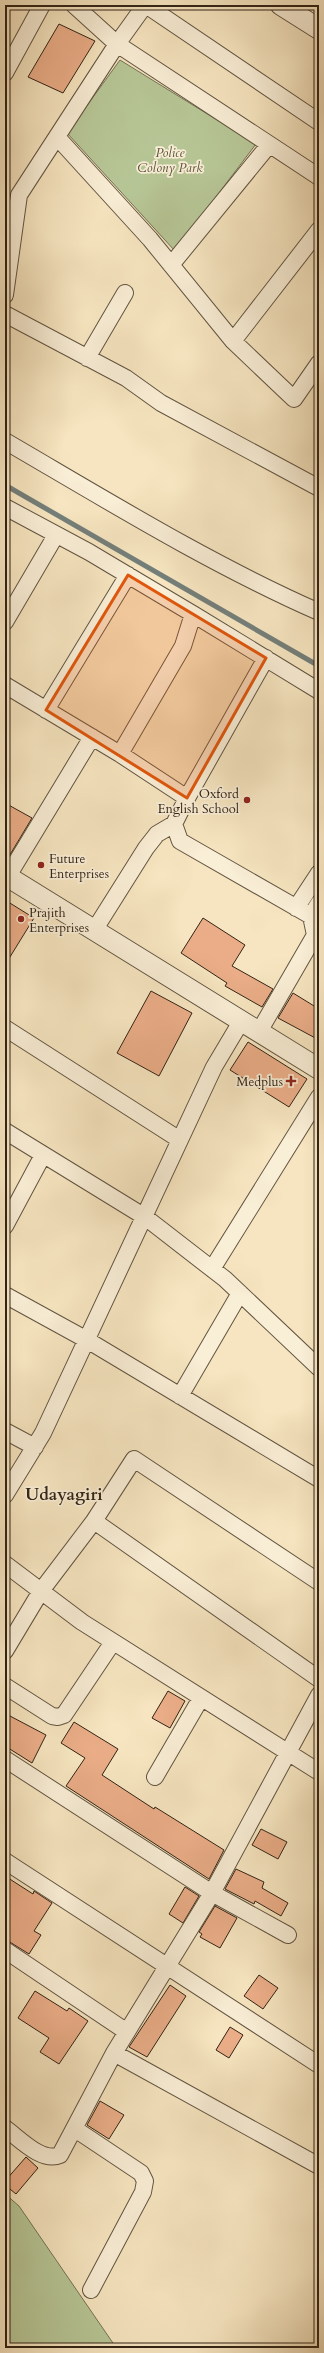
<svg xmlns="http://www.w3.org/2000/svg" width="324" height="2353" font-family="Cardo,serif">
	<style>
		.green { fill: #b7c696; stroke: #747456 }
		.lines { fill: none; stroke-linecap: round; stroke-linejoin: round }
		.stream { stroke: #747f7a; stroke-width: 5 }
		.building { fill: #eaad87; stroke: #312316 }
		.minor-casing { stroke: #625440; stroke-width: 18 }
		.tertiary-casing { stroke: #625440; stroke-width: 22 }
		.minor { stroke: #f9eed6; stroke-width: 16 }
		.tertiary { stroke: #f9eed6; stroke-width: 20 }
		.marked { fill: #df560c; fill-opacity: 0.2; stroke: #df560c; stroke-width: 3; stroke-linejoin: round }
		.poi-dot { fill: #8f2418; stroke: #f9eed6; stroke-width: 1.5 }
		.labels { text-anchor: middle; stroke-width: 3.5; stroke-linejoin: round; paint-order: stroke }
		.park-label { font-size: 13px; font-style: italic; fill: #59543c; stroke: #f9eed6 }
		.poi-label { font-size: 13px; fill: #312316; stroke: #f9eed6; text-anchor: end }
		.district-label { font-size: 17px; font-weight: bold; fill: #312316; stroke: #f9eed6 }
	</style>
	<rect width="100%" height="100%" fill="#f6e5c0"/>
	<filter id="stains"><feTurbulence type="fractalNoise" baseFrequency=".005" numOctaves="4"/><feColorMatrix values="0 0 0 0 .2 0 0 0 0 .09 0 0 0 0 .02 0 0 0 .5 -.17"/></filter>
	<radialGradient id="worn" r=".72"><stop offset=".6" stop-color="#630" stop-opacity="0"/><stop offset="1" stop-color="#630" stop-opacity=".3"/></radialGradient>
	<!-- green -->
	<path class="green" d="M120,60L256,144L175,251L67,133Z
		M5,2194L19,2206L115,2346L114,2348H5Z"/>
	<g class="lines">
		<!-- stream -->
		<path class="stream" d="M5,485L319,666"/>
	</g>
	<!-- building -->
	<path class="building" d="M59,24L95,41L63,93L28,77Z
		M5,803L32,818L5,863Z
		M5,900L34,918L5,965Z
		M203,918L245,945L232,966L273,989L262,1007L225,986L227,983L181,953Z
		M151,991L192,1013L159,1076L117,1053Z
		M293,993L319,1009V1040L278,1018Z
		M248,1042L307,1079L289,1107L230,1070Z
		M168,1691L185,1701L170,1728L152,1718Z
		M10,1716L46,1735L32,1763L5,1746V1724Z
		M74,1722L118,1749L102,1775L154,1809L155,1807L224,1850L209,1879L66,1786L85,1758L61,1743Z
		M261,1829L287,1842L278,1859L252,1845Z
		M236,1869L264,1882L262,1888L288,1903L281,1916L255,1901L254,1904L225,1889Z
		M5,1876L33,1894L34,1891L52,1903L34,1931L41,1935L29,1954L5,1939Z
		M185,1887L199,1896L183,1923L169,1914Z
		M215,1906L237,1918L220,1948L200,1937L202,1934L199,1932Z
		M259,1975L278,1988L263,2009L244,1996Z
		M170,1985L186,1996L147,2057L129,2047Z
		M35,1991L67,2011L69,2008L88,2021L59,2064L40,2052L49,2038L18,2018Z
		M230,2027L243,2035L229,2058L216,2050Z
		M100,2101L124,2115L109,2139L87,2125Z
		M26,2157L38,2168L16,2194L5,2185V2181Z"/>
	<g class="lines">
		<!-- minor casing -->
		<g class="minor-casing">
			<path id="minor" d="M74,5L117,44L145,5
				M146,5L319,122
				M5,73L42,5
				M57,137L150,239L233,341L294,399L319,363
				M171,265L269,145
				M5,295L19,195L117,44L319,177
				M5,314L126,378L161,403L319,488
				M233,341L319,230
				M87,358L125,293
				M5,441C108,501 210,564 319,612
				M5,507L89,552L193,614L183,646L120,754L5,685
				M193,614L319,691
				M5,622L56,535
				M46,710L128,575
				M120,754L187,798L174,824L180,841L311,916L315,935L260,1030
				M187,798L266,658
				M8,876L92,737
				M296,908L319,873
				M311,916L319,903
				M95,929L146,848L157,834L174,824
				M5,1028L180,1140
				M5,1131L145,1217L225,1279L319,1368
				M5,1226L43,1155
				M212,1269L319,1097
				M5,1295L87,1340L319,1479
				M180,1396L240,1293
				M5,1431L35,1447
				M5,1495L43,1433L214,1067L242,1020
				M94,1521L134,1459L319,1582
				M5,1564L82,1622L319,1772
				M5,1651L41,1591L94,1521L319,1679
				M5,1686L52,1716L58,1717L64,1715L113,1642
				M5,1759L212,1893L288,1935
				M155,1777L201,1698
				M5,1861L319,2065
				M5,1950L127,2032
				M114,2053L212,1893L319,1695
				M5,2128C20,2139 42,2163 60,2155L114,2053L319,2166
				M75,2129L141,2173L145,2181L143,2192L91,2290"/>
		</g>
		<!-- tertiary casing -->
		<g class="tertiary-casing">
			<path id="tertiary" d="M281,5L319,29
				M5,875L319,1069"/>
		</g>
		<!-- minor -->
		<use href="#minor" class="minor"/>
		<!-- tertiary -->
		<use href="#tertiary" class="tertiary"/>
	</g>
	<!-- marked area -->
	<path class="marked" d="M128,575L266,658L187,798L46,710Z"/>
	<!-- markers -->
	<g class="poi-dot">
		<circle cx="247" cy="800" r="4"/>
		<circle cx="41" cy="865" r="4"/>
		<circle cx="21" cy="919" r="4"/>
		<path d="M289 1075h4v4h4v4h-4v4h-4v-4h-4v-4h4z"/>
	</g>
	<g class="labels">
		<!-- park labels -->
		<g class="park-label">
			<text x="170" y="157">Police<tspan x="170" dy="15">Colony Park</tspan></text>
		</g>
		<!-- poi labels -->
		<g class="poi-label">
			<text x="239" y="798">Oxford<tspan x="239" dy="15">English School</tspan></text>
			<text x="49" y="863" text-anchor="start">Future<tspan x="49" dy="15">Enterprises</tspan></text>
			<text x="29" y="917" text-anchor="start">Prajith<tspan x="29" dy="15">Enterprises</tspan></text>
			<text x="283" y="1086">Medplus</text>
		</g>
		<!-- district labels -->
		<g class="district-label">
			<text x="64" y="1500">Udayagiri</text>
		</g>
	</g>
	<!-- margin -->
	<rect width="324" height="2353" fill="none" stroke="#f6e5c0" stroke-width="20"/>
	<rect x="6" y="6" width="312" height="2341" fill="none" stroke="#312316" stroke-width="2"/>
	<rect x="10" y="10" width="304" height="2333" fill="none" stroke="#312316"/>
	<rect width="100%" height="100%" filter="url(#stains)"/>
	<rect width="100%" height="100%" fill="url(#worn)"/>
</svg>
